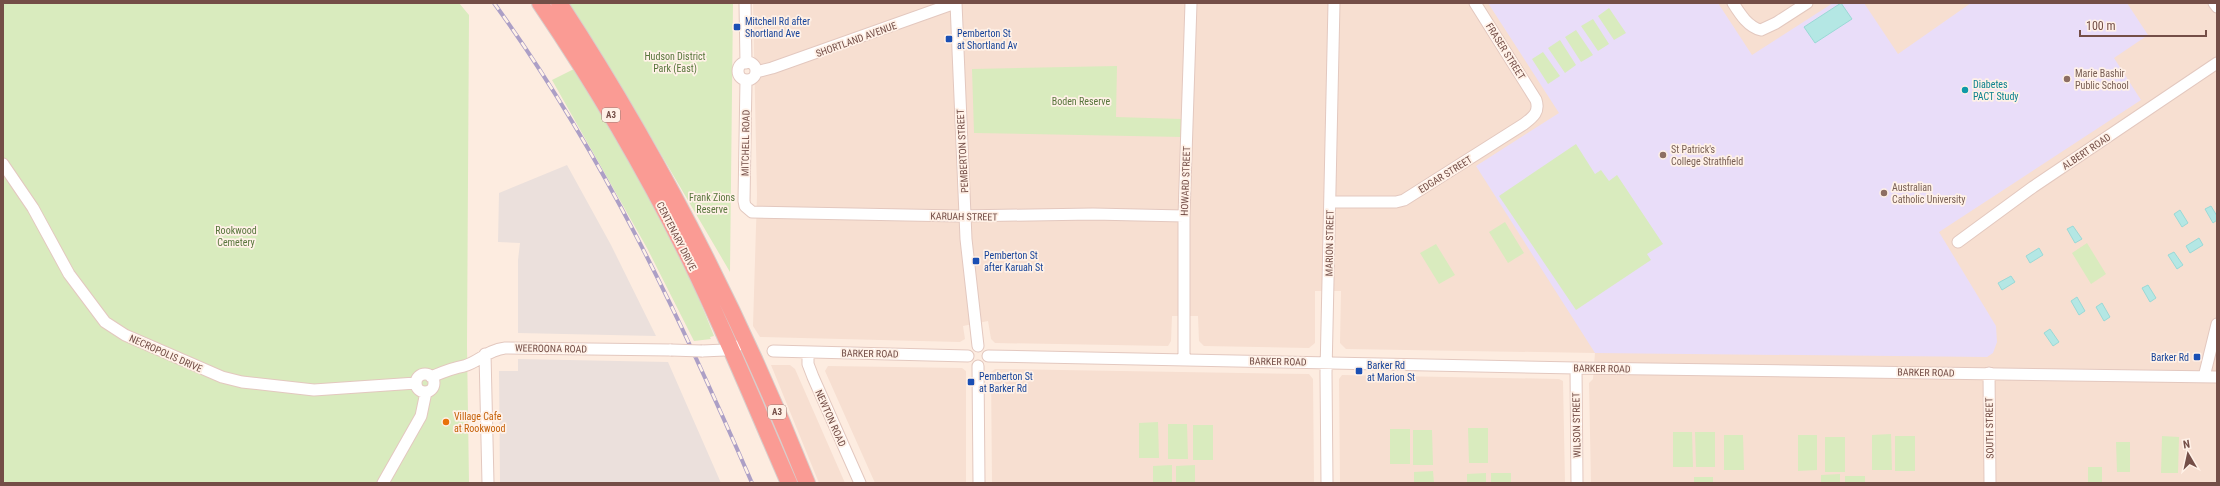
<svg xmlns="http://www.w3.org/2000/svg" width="2220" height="486" font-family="'Roboto Condensed',sans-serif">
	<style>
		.residential { fill: #f7dfd1 }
		.industrial { fill: #ebe0dc }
		.education { fill: #e9ddf9 }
		.green { fill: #d9ebbe }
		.water { fill: #b4e7e4; stroke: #9ad9d6 }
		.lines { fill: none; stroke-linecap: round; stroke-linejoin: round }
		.minor-casing { stroke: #e3c8bf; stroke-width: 13 }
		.highway-casing { stroke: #d8cdcb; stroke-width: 18 }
		.minor { stroke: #fff; stroke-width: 11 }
		.highway { stroke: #fa9b94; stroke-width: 16 }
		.rail-casing { stroke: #ac9fc6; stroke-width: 4 }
		.rail { stroke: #fff1e7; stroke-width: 2.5; stroke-dasharray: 8; stroke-linecap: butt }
		.minor-bridge-casing { stroke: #e3c8bf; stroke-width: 13; stroke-linecap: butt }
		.minor-bridge { stroke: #fff; stroke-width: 11 }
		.transit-dot { fill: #1a4fb4; stroke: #fff1e7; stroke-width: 1.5 }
		.education-dot { fill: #8d6e63; stroke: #fff1e7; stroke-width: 1.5 }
		.culture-dot { fill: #0f9aa8; stroke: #fff1e7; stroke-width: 1.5 }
		.food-dot { fill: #e8710a; stroke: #fff1e7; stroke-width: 1.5 }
		.labels { text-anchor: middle; stroke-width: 3.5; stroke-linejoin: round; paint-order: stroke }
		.shield { fill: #fff1e7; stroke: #9e7f77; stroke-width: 1 }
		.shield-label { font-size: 9px; font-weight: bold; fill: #744e47 }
		.transit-label { font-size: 10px; fill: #164399; stroke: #fff1e7; text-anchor: start }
		.street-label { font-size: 10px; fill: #744e47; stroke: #fff1e7 }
		.park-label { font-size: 10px; fill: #58753c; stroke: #fff1e7 }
		.education-label { font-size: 10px; fill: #785e54; stroke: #fff1e7; text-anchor: start }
		.culture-label { font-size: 10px; fill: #0d838f; stroke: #fff1e7; text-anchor: start }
		.food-label { font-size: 10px; fill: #c56008; stroke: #fff1e7; text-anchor: start }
	</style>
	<rect width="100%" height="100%" fill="#fdece0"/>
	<!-- residential -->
	<path class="residential" d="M753,3H2217V483H1591L1589,383L1593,379L1595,353L1346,349L1340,343L1341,291H1315V343L1309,348L1204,346L1199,341L1198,316H1172L1171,341L1168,346L995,343L991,339L988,321L963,326L965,339L960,342L760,337L753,326L757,195Z
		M771,365H790L795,369L845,483H819Z
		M828,366L962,368L966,371V483H875L825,371Z
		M995,369L1309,374L1313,379L1314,483H992L991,372Z
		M1342,375L1559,379L1563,381L1565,483H1340L1339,379Z"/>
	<!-- industrial -->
	<path class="industrial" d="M567,165L611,245L656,336L518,333V260L520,243L498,242L499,193Z
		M518,359L668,362L721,483H500L499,371H518Z"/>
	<!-- education -->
	<path class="education" d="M1488,3H1718L1752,55L1833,3H1864L1898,54L1971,3H2127L2148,35L2114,58L2141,100L1939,232L1996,326L1997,342L1993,353L1987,357L1595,353L1476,166L1559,113Z"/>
	<!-- green -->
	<path class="green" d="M3,3H459L469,15L467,346L469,483H3Z
		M569,3H733L730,272L635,110Z
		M1609,8L1626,33L1614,40L1598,16Z
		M1593,19L1609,44L1598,51L1581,26Z
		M1576,30L1593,55L1581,62L1565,37Z
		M1560,40L1576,65L1565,73L1548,48Z
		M1543,52L1560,76L1548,84L1532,59Z
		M1117,66L1116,117L1182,119V137L974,133L972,69Z
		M574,69C627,155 678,242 714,336L710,337L711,339L694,341L647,248L552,80Z
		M1576,144L1595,174L1601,170L1609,181L1617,175L1663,244L1647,254L1651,260L1576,310L1499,196Z
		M1505,222L1524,253L1508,263L1489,232Z
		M2087,243L2106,274L2091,284L2072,253Z
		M1436,244L1455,275L1439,284L1420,253Z
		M1158,422L1159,458H1139V423Z
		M1168,424H1187L1188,459H1168Z
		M1193,425H1213V460H1193Z
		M1468,428H1488V463H1469Z
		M1390,429H1410V464H1390Z
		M1413,430H1432L1433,465H1413Z
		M1673,432H1692L1693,467H1673Z
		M1695,432H1715V467H1696Z
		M1891,434L1892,470H1872V435Z
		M1724,435H1743L1744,470H1724Z
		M1798,435H1817V470L1798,471Z
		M1895,436H1915V471H1895Z
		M2162,436L2179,437L2178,473H2161Z
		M1825,437H1845V472H1825Z
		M2116,442H2130V472H2117Z
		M1172,465V483H1153V466Z
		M1195,465V483H1176V466Z
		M2088,467H2102V483H2088Z
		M1433,471L1434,483H1414V472Z
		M1486,473V483H1467V474Z
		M1491,473H1511V483H1491Z
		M1840,474V483H1821V475Z
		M1845,476H1865V483H1845Z
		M1694,477H1713V483H1694Z"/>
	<!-- water -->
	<path class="water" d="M1841,3L1852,19L1815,43L1804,27Z
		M2211,206L2217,216V220L2213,223L2205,209Z
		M2180,210L2188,223L2182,227L2174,214Z
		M2073,226L2082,239L2075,243L2067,229Z
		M2199,238L2203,245L2190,253L2186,246Z
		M2039,248L2043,255L2030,263L2026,256Z
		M2174,252L2183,265L2177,269L2168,255Z
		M2011,276L2015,282L2002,290L1998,283Z
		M2148,285L2156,298L2150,302L2142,288Z
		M2077,297L2085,311L2079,315L2071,301Z
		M2102,303L2110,317L2104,321L2096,307Z
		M2050,329L2059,342L2053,346L2044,333Z"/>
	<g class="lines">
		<!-- minor casing -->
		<g class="minor-casing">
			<path id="minor" d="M745,3L746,63
				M956,3L966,239L978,346
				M1733,3C1740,14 1748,27 1761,30L1776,23L1807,3
				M2214,3L2217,7
				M738 71a9 9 0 1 1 18 0a9 9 0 1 1-18 0Z
				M756,72L772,68L955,3
				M746,80L744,201L745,206L752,212L959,216L1093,214L1184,216
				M3,164L33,208L69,274L105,322L125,335L222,377L242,382L314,390L416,383
				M1330,202H1396L1404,200L1524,124C1533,117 1540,112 1536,100L1475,3
				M1958,242L2033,187L2217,63
				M702,351L725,350L737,346
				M773,351L968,356
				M808,352V364L813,377L860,483
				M485,354L488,483
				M988,356L1576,368L2217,377
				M1184,359V216L1191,3
				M978,366L979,483
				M1576,368L1577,483
				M1989,373L1990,483
				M416 383a9 9 0 1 1 18 0a9 9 0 1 1-18 0Z
				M431,377C443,372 452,368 464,366C479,362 487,350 505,348L671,350
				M2204,377L2217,324
				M383,483L421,416L426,392
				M1327,483L1326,373L1334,3"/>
		</g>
		<!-- highway casing -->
		<g class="highway-casing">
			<path id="highway" d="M540,3C597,87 648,174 692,264C727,336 757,410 789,483
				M559,3C658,154 740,315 807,483"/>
		</g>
		<!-- minor -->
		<use href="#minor" class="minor"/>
		<!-- highway -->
		<use href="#highway" class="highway"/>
		<!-- rail casing -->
		<g class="rail-casing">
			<path id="rail" d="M494,3C603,154 678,313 752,483"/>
		</g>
		<!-- rail -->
		<use href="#rail" class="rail"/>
		<!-- minor-bridge casing -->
		<g class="minor-bridge-casing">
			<path id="minor-bridge" d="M671,350L702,351"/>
		</g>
		<!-- minor-bridge -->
		<use href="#minor-bridge" class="minor-bridge"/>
	</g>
	<!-- markers -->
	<g class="transit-dot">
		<rect x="733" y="23" width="8" height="8" rx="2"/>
		<rect x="945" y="35" width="8" height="8" rx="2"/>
		<rect x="972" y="257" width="8" height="8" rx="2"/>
		<rect x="2193" y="353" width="8" height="8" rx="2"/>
		<rect x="1355" y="367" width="8" height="8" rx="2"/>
		<rect x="967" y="378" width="8" height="8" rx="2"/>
	</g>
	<g class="education-dot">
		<circle cx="2067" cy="79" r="4"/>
		<circle cx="1663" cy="155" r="4"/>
		<circle cx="1884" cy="193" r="4"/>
	</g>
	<circle class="culture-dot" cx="1965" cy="90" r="4"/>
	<circle class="food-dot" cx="446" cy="422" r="4"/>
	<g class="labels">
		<!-- shield labels -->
		<g class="shield">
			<rect x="602" y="108" width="18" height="14" rx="3"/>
			<rect x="768" y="405" width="18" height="14" rx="3"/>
		</g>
		<g class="shield-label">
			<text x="611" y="118">A3</text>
			<text x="777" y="415">A3</text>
		</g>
		<!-- transit labels -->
		<g class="transit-label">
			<text x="745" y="25">Mitchell Rd after<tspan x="745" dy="12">Shortland Ave</tspan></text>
			<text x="957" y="37">Pemberton St<tspan x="957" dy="12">at Shortland Av</tspan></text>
			<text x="984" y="259">Pemberton St<tspan x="984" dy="12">after Karuah St</tspan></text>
			<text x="2189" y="361" text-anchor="end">Barker Rd</text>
			<text x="1367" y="369">Barker Rd<tspan x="1367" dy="12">at Marion St</tspan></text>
			<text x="979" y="380">Pemberton St<tspan x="979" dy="12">at Barker Rd</tspan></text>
		</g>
		<!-- street labels -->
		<g class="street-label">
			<text transform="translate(856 39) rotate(-20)" y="4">SHORTLAND AVENUE</text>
			<text transform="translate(1506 51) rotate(58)" y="4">FRASER STREET</text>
			<text transform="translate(745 143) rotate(-89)" y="4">MITCHELL ROAD</text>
			<text transform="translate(962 151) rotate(-93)" y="4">PEMBERTON STREET</text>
			<text transform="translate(2086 151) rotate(-34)" y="4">ALBERT ROAD</text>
			<text transform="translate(1445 174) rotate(-32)" y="4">EDGAR STREET</text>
			<text transform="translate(1185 181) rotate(-88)" y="4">HOWARD STREET</text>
			<text transform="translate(964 216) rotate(1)" y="4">KARUAH STREET</text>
			<text transform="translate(677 236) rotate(63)" y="4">CENTENARY DRIVE</text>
			<text transform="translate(1329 243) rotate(-89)" y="4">MARION STREET</text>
			<text transform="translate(551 348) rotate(1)" y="4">WEEROONA ROAD</text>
			<text transform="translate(166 353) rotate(24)" y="4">NECROPOLIS DRIVE</text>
			<text transform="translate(870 353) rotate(1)" y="4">BARKER ROAD</text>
			<text transform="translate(1278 361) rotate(1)" y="4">BARKER ROAD</text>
			<text transform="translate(1602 368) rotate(1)" y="4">BARKER ROAD</text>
			<text transform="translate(1926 372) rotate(1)" y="4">BARKER ROAD</text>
			<text transform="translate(831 418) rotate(66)" y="4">NEWTON ROAD</text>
			<text transform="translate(1576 425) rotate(-91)" y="4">WILSON STREET</text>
			<text transform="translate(1989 428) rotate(-91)" y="4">SOUTH STREET</text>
		</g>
		<!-- park labels -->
		<g class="park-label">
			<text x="675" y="60">Hudson District<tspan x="675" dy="12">Park (East)</tspan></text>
			<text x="1081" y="105">Boden Reserve</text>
			<text x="712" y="201">Frank Zions<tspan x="712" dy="12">Reserve</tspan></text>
			<text x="236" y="234">Rookwood<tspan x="236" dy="12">Cemetery</tspan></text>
		</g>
		<!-- education labels -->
		<g class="education-label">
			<text x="2075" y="77">Marie Bashir<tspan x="2075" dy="12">Public School</tspan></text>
			<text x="1671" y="153">St Patrick's<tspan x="1671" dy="12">College Strathfield</tspan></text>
			<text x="1892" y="191">Australian<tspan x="1892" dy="12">Catholic University</tspan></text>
		</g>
		<!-- culture labels -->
		<g class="culture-label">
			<text x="1973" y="88">Diabetes<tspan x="1973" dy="12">PACT Study</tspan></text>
		</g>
		<!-- food labels -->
		<g class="food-label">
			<text x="454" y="420">Village Cafe<tspan x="454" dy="12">at Rookwood</tspan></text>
		</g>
	</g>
	<!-- border -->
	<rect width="2220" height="486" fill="none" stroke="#744e47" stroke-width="8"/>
	<!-- north arrow -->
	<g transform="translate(2188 454) rotate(351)" stroke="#fff1e7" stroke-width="3" paint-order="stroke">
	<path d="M0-3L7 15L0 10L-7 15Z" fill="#744e47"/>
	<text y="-6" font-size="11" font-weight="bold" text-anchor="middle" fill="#744e47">N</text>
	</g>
	<!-- scale -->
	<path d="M2080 30v6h126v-6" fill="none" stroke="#744e47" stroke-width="2"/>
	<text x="2086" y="30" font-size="12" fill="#744e47" stroke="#fff1e7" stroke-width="3" paint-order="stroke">100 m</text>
</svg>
